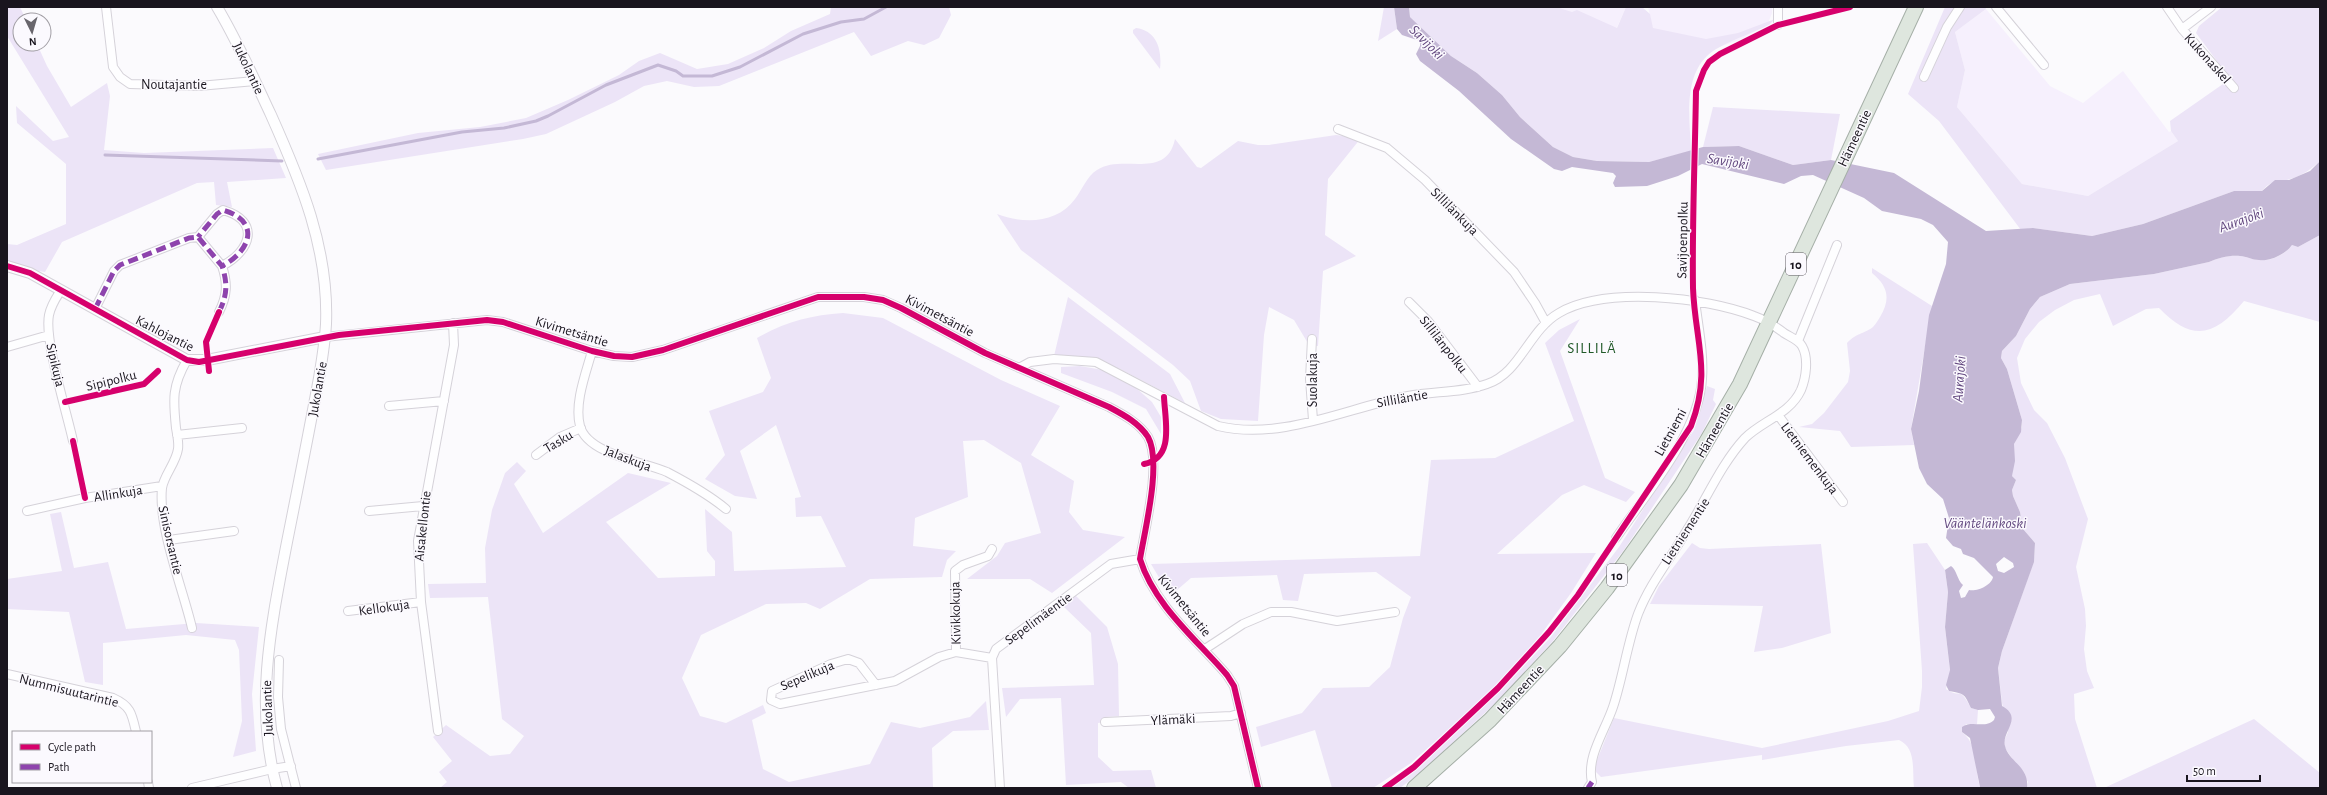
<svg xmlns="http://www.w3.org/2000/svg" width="2327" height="795" font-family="'Alegreya Sans',sans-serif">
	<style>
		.built { fill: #f6f0fd }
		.green { fill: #ece4f7 }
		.water { fill: #c4b8d5; fill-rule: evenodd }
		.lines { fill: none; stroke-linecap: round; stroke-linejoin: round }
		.stream { stroke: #c4b8d5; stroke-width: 3 }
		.minor-casing { stroke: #d5d2d9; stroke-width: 10 }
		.tertiary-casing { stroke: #d5d2d9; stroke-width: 12 }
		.trunk-casing { stroke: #a5afa7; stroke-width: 16 }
		.minor { stroke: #fefeff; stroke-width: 8 }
		.tertiary { stroke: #fefeff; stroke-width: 10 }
		.trunk { stroke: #dee6de; stroke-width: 14 }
		.quiet { stroke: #8e44ad; stroke-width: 5; stroke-dasharray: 10 5; stroke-linecap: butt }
		.cycleway-casing { stroke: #fbf9fe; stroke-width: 8 }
		.cycleway { stroke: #d6006c; stroke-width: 6 }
		.labels { text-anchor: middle; stroke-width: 3; stroke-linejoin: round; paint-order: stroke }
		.shield { fill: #fbf9fe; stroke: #5d5961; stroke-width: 1 }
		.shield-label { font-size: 13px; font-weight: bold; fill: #19151e }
		.street-label { font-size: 14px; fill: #19151e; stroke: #fbf9fe }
		.water-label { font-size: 15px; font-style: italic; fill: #644a80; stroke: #fbf9fe }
		.neighbourhood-label { font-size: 15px; letter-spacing: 1px; fill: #215a28; stroke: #fbf9fe }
	</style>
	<rect width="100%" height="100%" fill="#fbfafd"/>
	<!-- built -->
	<path class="built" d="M1505,7H1626L1606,52Z
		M1648,7H1772V13L1768,23L1742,39L1708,51L1667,93Z
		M1986,9L2050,86L2083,103L2123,71L2169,132L2171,131L2178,141L2088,196L2022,184L1957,107L1965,70L1955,32Z"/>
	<!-- green -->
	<path class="green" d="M7,7H20L26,20H20V44H37L47,66L71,107L107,83L110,96L104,150L144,153L273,148L286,178L227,182L232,207L216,205L214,182L197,183L62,242L45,272L7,266V244L17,245L66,224V164L17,123L16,106L53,141L69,137L7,36Z
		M831,7H949L951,15L939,38L924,45L908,41L871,56L854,32L719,86L694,87L667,81L644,86L615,102L546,134L523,139L326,170L318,154L418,133L480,127L526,118L568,100L619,75L639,61L660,53L697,69L728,64L764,48L791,31L830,14Z
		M1384,7H1394L1397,29L1378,41Z
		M1409,7H1556L1572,12L1577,10L1617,28L1626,7H1642L1650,14L1653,28L1706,39L1738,33L1775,19L1769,25C1753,33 1719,44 1707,56C1683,79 1690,121 1691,151L1649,162L1597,161L1573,157L1553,147L1520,117L1502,95L1477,73L1451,56L1410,17Z
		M1945,7H1985L1986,9L1955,32L1965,70L1957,107L2022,184L2088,196L2178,141L2171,131L2170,121L2223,84L2228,76L2196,33L2199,26L2222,7H2320V161C2311,169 2302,176 2290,179C2276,184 2273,178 2262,191H2234L2143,224L2092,236L2033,228L2021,230L1939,121L1908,94Z
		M1136,28C1158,31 1162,51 1160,69L1133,33V30Z
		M1713,107L1840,114L1831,160L1793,165L1739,146L1703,147Z
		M1336,135L1361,138L1328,179L1325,235L1356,256L1323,271L1318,346L1309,345L1294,320L1269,307L1264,335L1258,421L1221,419L1201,411L1190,381L1173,365L1021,250L997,214C1023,224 1057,224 1075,199C1082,190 1087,176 1097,170C1122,153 1166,181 1175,139L1197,167L1201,168L1238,141L1258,145H1269Z
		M2320,235V322L2244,301C2215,336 2193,343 2159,308L2146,309L2113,326L2100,294L2074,300L2055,310L2039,322L2025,339L2017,358L2021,383L2034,410L2047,423L2065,458L2088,519L2076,567L2085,609L2086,626L2084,649L2087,671L2094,688L2074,694L2075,719L2097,788H2027L2028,782L2005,748L2004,741L2008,732L2002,703L1998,668L2002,651L2034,561L2035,543L2023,529L2020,512L2013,496L2012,490L2016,480L2012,476L2014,444L2022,427V420L2007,369L2001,358L2002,351L2016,336L2030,309L2040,297L2070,284L2154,274L2209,262C2218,258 2230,255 2240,256C2246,256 2252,260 2259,260C2270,262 2286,254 2292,245L2298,247Z
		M1872,268L1932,306L1911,429L1914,445L1851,447L1840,431L1799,427L1812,424L1824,413L1848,382L1850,371L1847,343C1858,332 1862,335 1873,327C1876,324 1878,320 1880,317C1891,299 1888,286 1872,273Z
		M1068,297L1170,374L1185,403L1120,369L1096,360L1054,356Z
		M843,313L883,318L1001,380L1060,406L1031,455L1074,481L1069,512L1083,530L1125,537L1052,593L1030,579H967L997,556L1005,543L1041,533L1021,463L984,440L963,441L968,497L915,518L913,546L956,551L947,560L942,577L870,579L820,609L806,603L766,604L701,635L682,678L700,716L726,723L763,705L766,713L752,720L763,769L789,782L870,764L891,722L920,728L970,717L986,701L989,730L953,731L932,748L933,788H440L447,782L439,772L452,761L433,737L446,725L490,756L510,754L524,736L502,719L488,597L430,598L428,584L486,583L485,548L492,510L505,473L517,462L526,471L514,484L543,533L628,473L671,483L606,522L658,578L715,576V561L707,551L705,509L732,532L734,571L846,567L821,516L796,517L795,498L801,497L776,425L740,451L757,499L735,496L705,479L725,455L709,411L763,392L771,378L757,338C785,322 811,315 843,313Z
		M1580,319L1560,351L1605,478L1635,492L1626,502L1584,485L1562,495L1497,554L1596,553L1571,593L1540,636L1496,687L1411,763L1373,788H1332L1315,730L1261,747L1256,727L1302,713L1323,688L1369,687L1390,667L1403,618L1411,597L1376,572L1304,574L1298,601L1283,600L1277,575L1191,578L1170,596L1151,564L1420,556L1431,460L1495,458L1574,421L1545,343L1559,330Z
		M1080,366L1103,370L1135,387L1152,402L1161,417V434L1146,409L1112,392L1061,373V367Z
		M1707,386L1715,389L1713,400L1716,404L1702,433L1624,550L1553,641L1501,698L1420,773L1400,788H1389L1417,767L1499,692L1550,638L1619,547L1694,430Z
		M61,512L74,568L108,562L126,629L196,623L259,627L252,694L256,751L233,757L242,721L239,650L235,640L186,635L103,643V685L85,682L69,612L7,609V579L62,571L50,514Z
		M1692,543L1700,548L1709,549L1821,544L1831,633L1782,648L1754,652L1763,606L1650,604L1659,586Z
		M1927,543L1945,570L1948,592L1945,627L1950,671L1946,689C1962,700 1958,684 1971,708L1978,710L1977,724H1966L1962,732C1979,745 1974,768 1980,787L1985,788H1914C1912,772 1917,748 1899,740L1846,746L1762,760V755L1601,777L1596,772L1595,765L1614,718L1762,748L1888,721L1919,711L1922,687V671L1913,544Z
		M1075,595L1107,627L1118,664L1119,716L1105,717V722L1098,723V757L1113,771L1151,770L1156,788H1129L1121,782L1066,785L1061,698L1020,699L1006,717L1002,688L1094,685L1091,633L1064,607Z
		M2254,719L2320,773V788H2104Z"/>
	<!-- water -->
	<path class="water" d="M1394,7H1409L1410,17L1451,56L1477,73L1502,95L1520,117L1553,147L1573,157L1597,161L1649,162L1703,147L1739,146L1793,165L1831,160L1894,173L1986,231L2033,228L2092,236L2143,224L2234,191H2262L2275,180H2289L2310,171L2320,161V235L2298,247L2292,245C2286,254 2269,262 2259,260C2252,260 2246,256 2240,256C2230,255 2218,258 2209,262L2154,274L2070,284L2040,297L2030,309L2016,336L2002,351L2001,358L2007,369L2022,420L2021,432L2014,444L2015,461L2012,476L2016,480L2012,490L2013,496L2020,512L2023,529L2035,543L2034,562L2002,651L1998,668L2002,706C2024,718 2001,732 2005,746C2008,761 2030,767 2027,788L1980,787L1970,738L1962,732V727C1972,720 1985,729 1994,720L1995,717L1990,709L1978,710L1971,708C1964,694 1966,694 1949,691L1946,685L1950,670L1945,627L1948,592L1945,570L1951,566C1957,570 1957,580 1963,585L1959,591L1961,598L1965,597L1969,590C1977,592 1992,585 1993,577L1974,558L1963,554L1961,549L1953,546L1946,538L1949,518L1943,499L1927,484L1919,468L1911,429L1919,391L1929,315L1946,264L1948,242L1933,225L1921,219L1882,211L1864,198L1813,175L1801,176L1784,184L1702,164L1678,176L1647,186L1615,187L1613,183L1616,176L1613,173L1572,167L1562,171L1554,169L1511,139L1459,91L1420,61L1416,54L1420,46V41L1402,35L1397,29ZM2004,557L2013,563L2014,567L2004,573L1998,571L1996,564Z"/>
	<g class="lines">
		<!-- stream -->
		<path class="stream" d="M105,155L282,161
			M318,159L462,132L504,128L536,121L548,116L606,85L658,65L676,71L683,76H712L740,67L803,34L841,22L864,19L886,7"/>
		<!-- minor casing -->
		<g class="minor-casing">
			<path id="minor" d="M106,7L113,67L120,77L130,84L199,86L255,81
				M1778,7V25
				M1996,7L2044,65
				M2167,7L2182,29L2234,88
				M2182,29L2211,7
				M1924,77L1947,27L1960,7
				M1338,129L1387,148L1425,180L1514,272L1535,303L1546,323
				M61,290C56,298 51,305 49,315C44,340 67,413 73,441
				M1409,302L1428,321L1478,387
				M95,309L114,271L120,265L189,238L198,237L222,266C251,251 261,221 223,210L217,214L198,237
				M219,312C227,296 228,284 222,266
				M325,337L487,320L503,322L592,351L614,356L632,357L663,350L818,297H864L883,300L901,308L985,353L1109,407C1124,415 1139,423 1148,437C1162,462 1145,529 1140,559C1154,605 1197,640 1227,675L1234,686L1258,788
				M1312,339L1310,379L1313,420
				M1798,341L1837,245
				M7,347L49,335
				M592,351C586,373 574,403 580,426C587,454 644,462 667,472C688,483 708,494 726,509
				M187,360C172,386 173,399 176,428C177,434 179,442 178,449C176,463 164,475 162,488C158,528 183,589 192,628
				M1019,368L1030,362L1054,359L1096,362L1218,426C1282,441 1346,408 1408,396C1434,391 1462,393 1487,384C1520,373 1529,330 1559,313C1605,286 1706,297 1754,316C1765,320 1775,326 1784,333C1790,337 1799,340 1802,346C1809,358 1806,378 1801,390C1790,414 1762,421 1745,438C1721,464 1706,500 1687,530C1671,558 1650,583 1638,614C1627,644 1623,677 1613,707C1605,731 1586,757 1592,782L1588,788
				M389,406L444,401
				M1778,415L1843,502
				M177,435L242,428
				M536,455L560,437L581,428
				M27,511L85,498L162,486
				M369,511L423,506
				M1616,538C1646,494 1699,433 1702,379C1704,353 1698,326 1695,300
				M169,540L234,531
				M348,611L421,602
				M1205,649L1243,624L1271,612H1291L1337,621L1395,612
				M956,652L955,571L963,565L988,556L992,549
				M279,660L278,697L281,729L296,788
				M7,674L113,698C131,706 132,714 136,732
				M876,685L859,663L848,659L831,664L772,691L771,700L780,704L895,681L939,657L956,652L992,658
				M1105,722L1231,716L1241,713
				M438,731L421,602L418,541L454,345L453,323
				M148,782L149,788
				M192,788L272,769L291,766
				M1000,788L992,658L996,649L1111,564L1140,559"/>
		</g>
		<!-- tertiary casing -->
		<g class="tertiary-casing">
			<path id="tertiary" d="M217,7C238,42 254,79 271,115C301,182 329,249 326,324C325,342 322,360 319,378C309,432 298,487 287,542C271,625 254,705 277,788
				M7,266L30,273L187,360H207L325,337"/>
		</g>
		<!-- trunk casing -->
		<g class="trunk-casing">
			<path id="trunk" d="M1414,788L1490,720L1560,646L1607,588L1681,485L1740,384L1916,7"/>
		</g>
		<!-- minor -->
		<use href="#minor" class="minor"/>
		<!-- tertiary -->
		<use href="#tertiary" class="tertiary"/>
		<!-- trunk -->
		<use href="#trunk" class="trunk"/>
		<!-- quiet -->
		<path class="quiet" d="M95,309L114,271L120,265L189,238L198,237L222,266C251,251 261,221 223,210L217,214L198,237
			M219,312C227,296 228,284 222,266
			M1588,788L1592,782"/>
		<!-- cycleway casing -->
		<g class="cycleway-casing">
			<path id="cycleway" d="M7,266L30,273L187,360L199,362L339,335L487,320L503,322L592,351L614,356L632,357L663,350L818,297H864L883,300L901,308L985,353L1109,407C1124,415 1139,423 1148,437C1162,462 1145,529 1140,559C1154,605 1197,640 1227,675L1234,686L1258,788
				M209,371L206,342L219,312
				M65,402L144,384L158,371
				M73,441L85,498
				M1144,464C1175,458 1165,421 1164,397
				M1385,788L1414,767L1498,688L1549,632L1578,595L1691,426C1712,371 1695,342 1693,288C1692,222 1695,157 1696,91L1704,70L1709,62L1720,54L1778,25L1850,7"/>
		</g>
		<!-- cycleway -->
		<use href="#cycleway" class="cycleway"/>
	</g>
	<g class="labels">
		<!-- shield labels -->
		<g class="shield">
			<rect x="1786" y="253" width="20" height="22" rx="3"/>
			<rect x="1607" y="564" width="20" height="22" rx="3"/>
		</g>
		<g class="shield-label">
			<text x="1796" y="269">10</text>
			<text x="1617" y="580">10</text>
		</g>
		<!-- street labels -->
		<g class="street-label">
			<text transform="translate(2208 58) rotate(48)" y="5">Kukonaskel</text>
			<text transform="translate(249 68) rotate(65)" y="5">Jukolantie</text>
			<text x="174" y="89">Noutajantie</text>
			<text transform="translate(1854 138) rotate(-65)" y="5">Hämeentie</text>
			<text transform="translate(1455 211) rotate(45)" y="5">Sillilänkuja</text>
			<text transform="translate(1682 240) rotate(-89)" y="5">Savijoenpolku</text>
			<text transform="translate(940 315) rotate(28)" y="5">Kivimetsäntie</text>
			<text transform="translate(572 331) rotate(17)" y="5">Kivimetsäntie</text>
			<text transform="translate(165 333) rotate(27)" y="5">Kahlojantie</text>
			<text transform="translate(1444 344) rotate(52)" y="5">Sillilänpolku</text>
			<text transform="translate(56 365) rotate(77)" y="5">Sipikuja</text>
			<text transform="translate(111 380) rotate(-14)" y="5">Sipipolku</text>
			<text transform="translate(1312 380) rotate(-90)" y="5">Suolakuja</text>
			<text transform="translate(317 389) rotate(-80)" y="5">Jukolantie</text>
			<text transform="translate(1402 398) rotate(-10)" y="5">Silliläntie</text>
			<text transform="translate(1714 430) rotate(-60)" y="5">Hämeentie</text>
			<text transform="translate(1670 432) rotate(-61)" y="5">Lietniemi</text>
			<text transform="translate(558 441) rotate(-31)" y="5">Tasku</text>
			<text transform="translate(628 458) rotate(21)" y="5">Jalaskuja</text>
			<text transform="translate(1810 458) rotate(53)" y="5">Lietniemenkuja</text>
			<text transform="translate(118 493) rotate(-9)" y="5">Allinkuja</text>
			<text transform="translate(422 526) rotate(-84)" y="5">Aisakellontie</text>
			<text transform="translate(1685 531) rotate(-57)" y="5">Lietniementie</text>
			<text transform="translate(171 540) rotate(77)" y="5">Sinisorsantie</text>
			<text transform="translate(1185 605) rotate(51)" y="5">Kivimetsäntie</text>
			<text transform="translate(384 607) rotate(-8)" y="5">Kellokuja</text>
			<text transform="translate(955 613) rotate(-91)" y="5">Kivikkokuja</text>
			<text transform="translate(1038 618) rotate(-36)" y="5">Sepelimäentie</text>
			<text transform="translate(807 675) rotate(-23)" y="5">Sepelikuja</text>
			<text transform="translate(1520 689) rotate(-47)" y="5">Hämeentie</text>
			<text transform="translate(69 690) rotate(14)" y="5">Nummisuutarintie</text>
			<text transform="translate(267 708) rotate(-92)" y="5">Jukolantie</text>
			<text transform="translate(1173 719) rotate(-3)" y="5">Ylämäki</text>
		</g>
		<!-- water labels -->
		<g class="water-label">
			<text transform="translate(1427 42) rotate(45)" y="5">Savijoki</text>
			<text transform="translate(1728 161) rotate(9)" y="5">Savijoki</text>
			<text transform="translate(2241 220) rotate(-20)" y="5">Aurajoki</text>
			<text transform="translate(1959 379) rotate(-86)" y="5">Aurajoki</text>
			<text x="1985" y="528">Vääntelänkoski</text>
		</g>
		<!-- neighbourhood labels -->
		<g class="neighbourhood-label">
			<text x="1592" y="353">SILLILÄ</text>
		</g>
	</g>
	<!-- border -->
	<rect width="2327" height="795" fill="none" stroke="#19151e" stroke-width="16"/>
	<!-- legend -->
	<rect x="12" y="731" width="140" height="52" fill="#fbf9fe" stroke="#a19ea4"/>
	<rect x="20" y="744" width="20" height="6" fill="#d6006c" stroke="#a19ea4"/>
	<text x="48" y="751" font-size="12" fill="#19151e">Cycle path</text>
	<rect x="20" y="764" width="20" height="6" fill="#8e44ad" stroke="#a19ea4"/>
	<text x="48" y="771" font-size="12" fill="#19151e">Path</text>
	<!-- north arrow -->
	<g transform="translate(32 32) rotate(175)"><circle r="19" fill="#fbf9fe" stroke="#a19ea4"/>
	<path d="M0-3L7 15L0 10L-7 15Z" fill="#68656c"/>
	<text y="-6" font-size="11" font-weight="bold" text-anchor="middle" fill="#19151e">N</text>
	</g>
	<!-- scale -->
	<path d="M2187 775v6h73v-6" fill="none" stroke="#19151e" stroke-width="2"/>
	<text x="2193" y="775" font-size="12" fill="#19151e" stroke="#fbf9fe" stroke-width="3" paint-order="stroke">50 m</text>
</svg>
